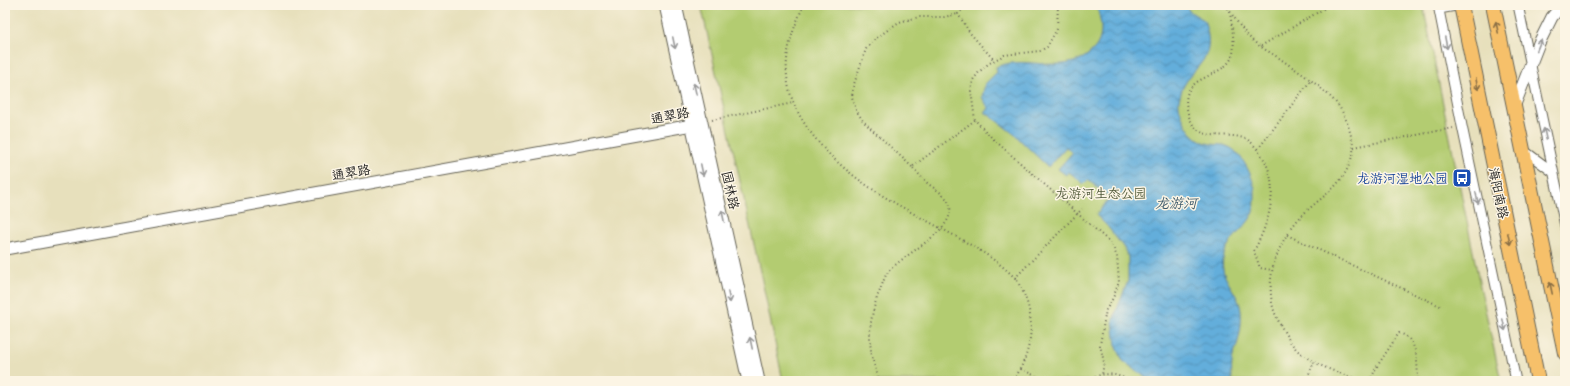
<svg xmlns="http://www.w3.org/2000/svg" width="1570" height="386" font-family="'Gochi Hand','LXGW WenKai TC',sans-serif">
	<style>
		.park { fill: #b3cc71; stroke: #687446 }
		.water { fill: url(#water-waves); stroke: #40657c }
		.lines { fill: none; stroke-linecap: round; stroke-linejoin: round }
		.minor-casing { stroke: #636154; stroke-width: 11 }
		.tertiary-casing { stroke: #636154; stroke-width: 13 }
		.primary-casing { stroke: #636154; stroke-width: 16 }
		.path { stroke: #636154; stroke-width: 2; stroke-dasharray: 1 3; stroke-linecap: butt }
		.minor { stroke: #fff; stroke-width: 9 }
		.tertiary { stroke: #fff; stroke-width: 11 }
		.primary { stroke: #f6c06b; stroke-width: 14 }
		.oneway { stroke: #896e44 }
		.oneway2 { stroke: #999 }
		.labels { text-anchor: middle; stroke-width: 3; stroke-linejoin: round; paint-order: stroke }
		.street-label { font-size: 13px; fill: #1c1c1c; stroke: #fcf5e5 }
		.transit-label { font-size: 13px; fill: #164399; stroke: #fcf5e5; text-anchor: end }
		.park-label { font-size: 13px; fill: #515a3a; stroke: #fcf5e5 }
		.water-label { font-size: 14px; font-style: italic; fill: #385668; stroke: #fcf5e5 }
	</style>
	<defs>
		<pattern id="water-waves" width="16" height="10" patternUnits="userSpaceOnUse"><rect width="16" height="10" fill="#63aedb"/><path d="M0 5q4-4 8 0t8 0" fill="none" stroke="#518db1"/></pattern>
	</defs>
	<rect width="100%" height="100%" fill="#fcf5e5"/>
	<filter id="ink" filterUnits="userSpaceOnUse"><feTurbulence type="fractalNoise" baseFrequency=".025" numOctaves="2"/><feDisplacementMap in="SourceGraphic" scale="8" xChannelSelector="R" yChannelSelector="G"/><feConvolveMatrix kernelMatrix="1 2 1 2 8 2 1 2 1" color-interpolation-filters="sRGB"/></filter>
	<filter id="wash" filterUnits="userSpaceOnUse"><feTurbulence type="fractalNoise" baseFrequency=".012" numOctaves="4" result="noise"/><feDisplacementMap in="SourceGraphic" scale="16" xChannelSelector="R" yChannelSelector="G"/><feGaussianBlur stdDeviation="0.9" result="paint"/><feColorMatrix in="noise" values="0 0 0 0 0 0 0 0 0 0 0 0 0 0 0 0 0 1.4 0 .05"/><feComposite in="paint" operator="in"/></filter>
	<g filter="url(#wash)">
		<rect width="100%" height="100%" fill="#e7e0bc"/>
		<!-- park -->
		<path class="park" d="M701,5H1423L1480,286L1501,381H783L763,285Z"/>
		<!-- water -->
		<path class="water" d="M1096,5H1186L1189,11L1204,20C1209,35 1212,50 1201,63C1197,69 1192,73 1188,79C1185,84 1182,88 1181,93C1180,97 1178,101 1179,105C1182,122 1192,141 1211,144C1218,145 1223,144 1229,147C1242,153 1253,177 1255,190C1255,196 1255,206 1254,211C1249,227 1226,238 1223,259C1219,280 1240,292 1241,312C1242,323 1240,335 1237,345C1235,351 1232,357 1232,363C1231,369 1232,375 1232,381H1151L1123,361L1116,345L1113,321L1117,309L1128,281V257L1124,248L1108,227L1096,215L1110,198L1088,180L1084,184L1069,172L1066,175L1058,169L1072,153L1066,147L1048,167L1014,134L985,112L989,109L982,97L985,84L997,72L996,67C1028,53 1067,79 1094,49C1105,37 1101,19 1096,5Z"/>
	</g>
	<g filter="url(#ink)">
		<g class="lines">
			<!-- minor casing -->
			<g class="minor-casing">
				<path id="minor" d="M1438,5L1462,126L1516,381
					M1518,5L1565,226
					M1439,9L1461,5
					M1522,149L1553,172"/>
			</g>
			<!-- tertiary casing -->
			<g class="tertiary-casing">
				<path id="tertiary" d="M665,5L748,381
					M676,5L759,381
					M1514,107L1539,43L1552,17L1562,5
					M5,249L692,125L702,122"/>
			</g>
			<!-- primary casing -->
			<g class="primary-casing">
				<path id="primary" d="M1461,5L1538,381
					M1493,5L1565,353"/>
			</g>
			<!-- path -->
			<path class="path" d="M804,5C782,51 778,87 809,130C842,177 894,203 944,230C968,243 994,257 1014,277C1018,280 1019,285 1022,290C1037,320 1032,353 1013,381
				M967,5L958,14L970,33L994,60
				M1058,5L1057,29L1047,47L1040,51L1004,55L988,64L979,72L973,80L971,91L975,120L992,138L1112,244L1117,257L1119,282L1113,298L1106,310L1103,327L1100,345L1104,362L1102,375
				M1226,5C1232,15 1243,31 1251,39C1259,47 1270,52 1279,58C1299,72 1322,86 1338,105C1346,116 1350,131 1353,144C1354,149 1353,152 1352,156C1344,189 1316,198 1296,222C1283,238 1273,259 1271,279C1270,292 1271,306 1277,318C1282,328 1288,340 1296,349C1314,366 1341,374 1364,381
				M1230,12C1231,23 1237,50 1231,59C1219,80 1180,75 1187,109C1195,149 1226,128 1248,140C1254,144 1258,151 1262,156C1281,186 1269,222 1254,251L1260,268L1272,270
				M1261,46L1330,5
				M712,120L793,103
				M1354,147L1453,128
				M1258,149L1311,80
				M912,167L863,121L856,110L852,97L853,87L866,49L875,39L899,22L919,17H944L958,14
				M1287,235L1440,306
				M1015,278L1082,209
				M1021,369L1046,381
				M880,381C867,350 867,326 878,295C881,289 883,281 886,275C898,255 960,231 949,203C945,194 933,188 926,182C921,177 917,172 912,167L975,120
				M1088,381C1100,371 1117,373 1129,381
				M1306,381L1314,362
				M1370,381L1376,368L1399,333C1419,339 1417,364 1418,381"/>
			<!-- minor -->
			<use href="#minor" class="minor"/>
			<!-- tertiary -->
			<use href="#tertiary" class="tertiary"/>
			<!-- primary -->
			<use href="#primary" class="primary"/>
		</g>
		<!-- one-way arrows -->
		<defs><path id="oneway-shaft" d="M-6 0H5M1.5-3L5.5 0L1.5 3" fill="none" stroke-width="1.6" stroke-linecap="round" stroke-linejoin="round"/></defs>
		<g class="oneway">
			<use href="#oneway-shaft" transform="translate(1497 27) rotate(-102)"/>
			<use href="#oneway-shaft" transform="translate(1477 84) rotate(78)"/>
			<use href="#oneway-shaft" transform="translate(1509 239) rotate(78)"/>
			<use href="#oneway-shaft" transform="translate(1551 288) rotate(-102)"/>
		</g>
		<g class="oneway2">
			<use href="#oneway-shaft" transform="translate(674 43) rotate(78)"/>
			<use href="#oneway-shaft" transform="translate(1446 43) rotate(79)"/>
			<use href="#oneway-shaft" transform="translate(1539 45) rotate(-68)"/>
			<use href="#oneway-shaft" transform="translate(695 89) rotate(-103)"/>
			<use href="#oneway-shaft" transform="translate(1545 134) rotate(-102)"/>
			<use href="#oneway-shaft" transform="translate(702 170) rotate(78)"/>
			<use href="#oneway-shaft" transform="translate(1477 198) rotate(78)"/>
			<use href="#oneway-shaft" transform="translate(723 216) rotate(-102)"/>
			<use href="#oneway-shaft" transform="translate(729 297) rotate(78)"/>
			<use href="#oneway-shaft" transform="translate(1504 325) rotate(78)"/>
			<use href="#oneway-shaft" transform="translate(751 343) rotate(-102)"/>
		</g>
	</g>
	<!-- icons -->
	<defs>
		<g id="bus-square" transform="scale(1)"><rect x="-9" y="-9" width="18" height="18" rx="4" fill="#1a4fb4" stroke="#fcf5e5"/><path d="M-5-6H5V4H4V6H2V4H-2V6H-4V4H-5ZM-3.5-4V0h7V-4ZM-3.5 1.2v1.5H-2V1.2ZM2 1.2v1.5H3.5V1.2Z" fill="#fff"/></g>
	</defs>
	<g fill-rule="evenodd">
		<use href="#bus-square" x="1462" y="178"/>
	</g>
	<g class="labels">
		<!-- street labels -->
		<g class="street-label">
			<text transform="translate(670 115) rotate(-11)" y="5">通翠路</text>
			<text transform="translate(351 172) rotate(-10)" y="5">通翠路</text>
			<text transform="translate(731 190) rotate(78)" y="5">园林路</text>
			<text transform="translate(1499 193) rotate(78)" y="5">海阳南路</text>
		</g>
		<!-- transit labels -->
		<g class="transit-label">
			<text x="1448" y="183">龙游河湿地公园</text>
		</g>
		<!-- park labels -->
		<g class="park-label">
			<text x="1101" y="198">龙游河生态公园</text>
		</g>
		<!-- water labels -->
		<g class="water-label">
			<text x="1176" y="208">龙游河</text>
		</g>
	</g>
	<!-- margin -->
	<rect width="1570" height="386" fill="none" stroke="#fcf5e5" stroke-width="20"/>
</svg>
